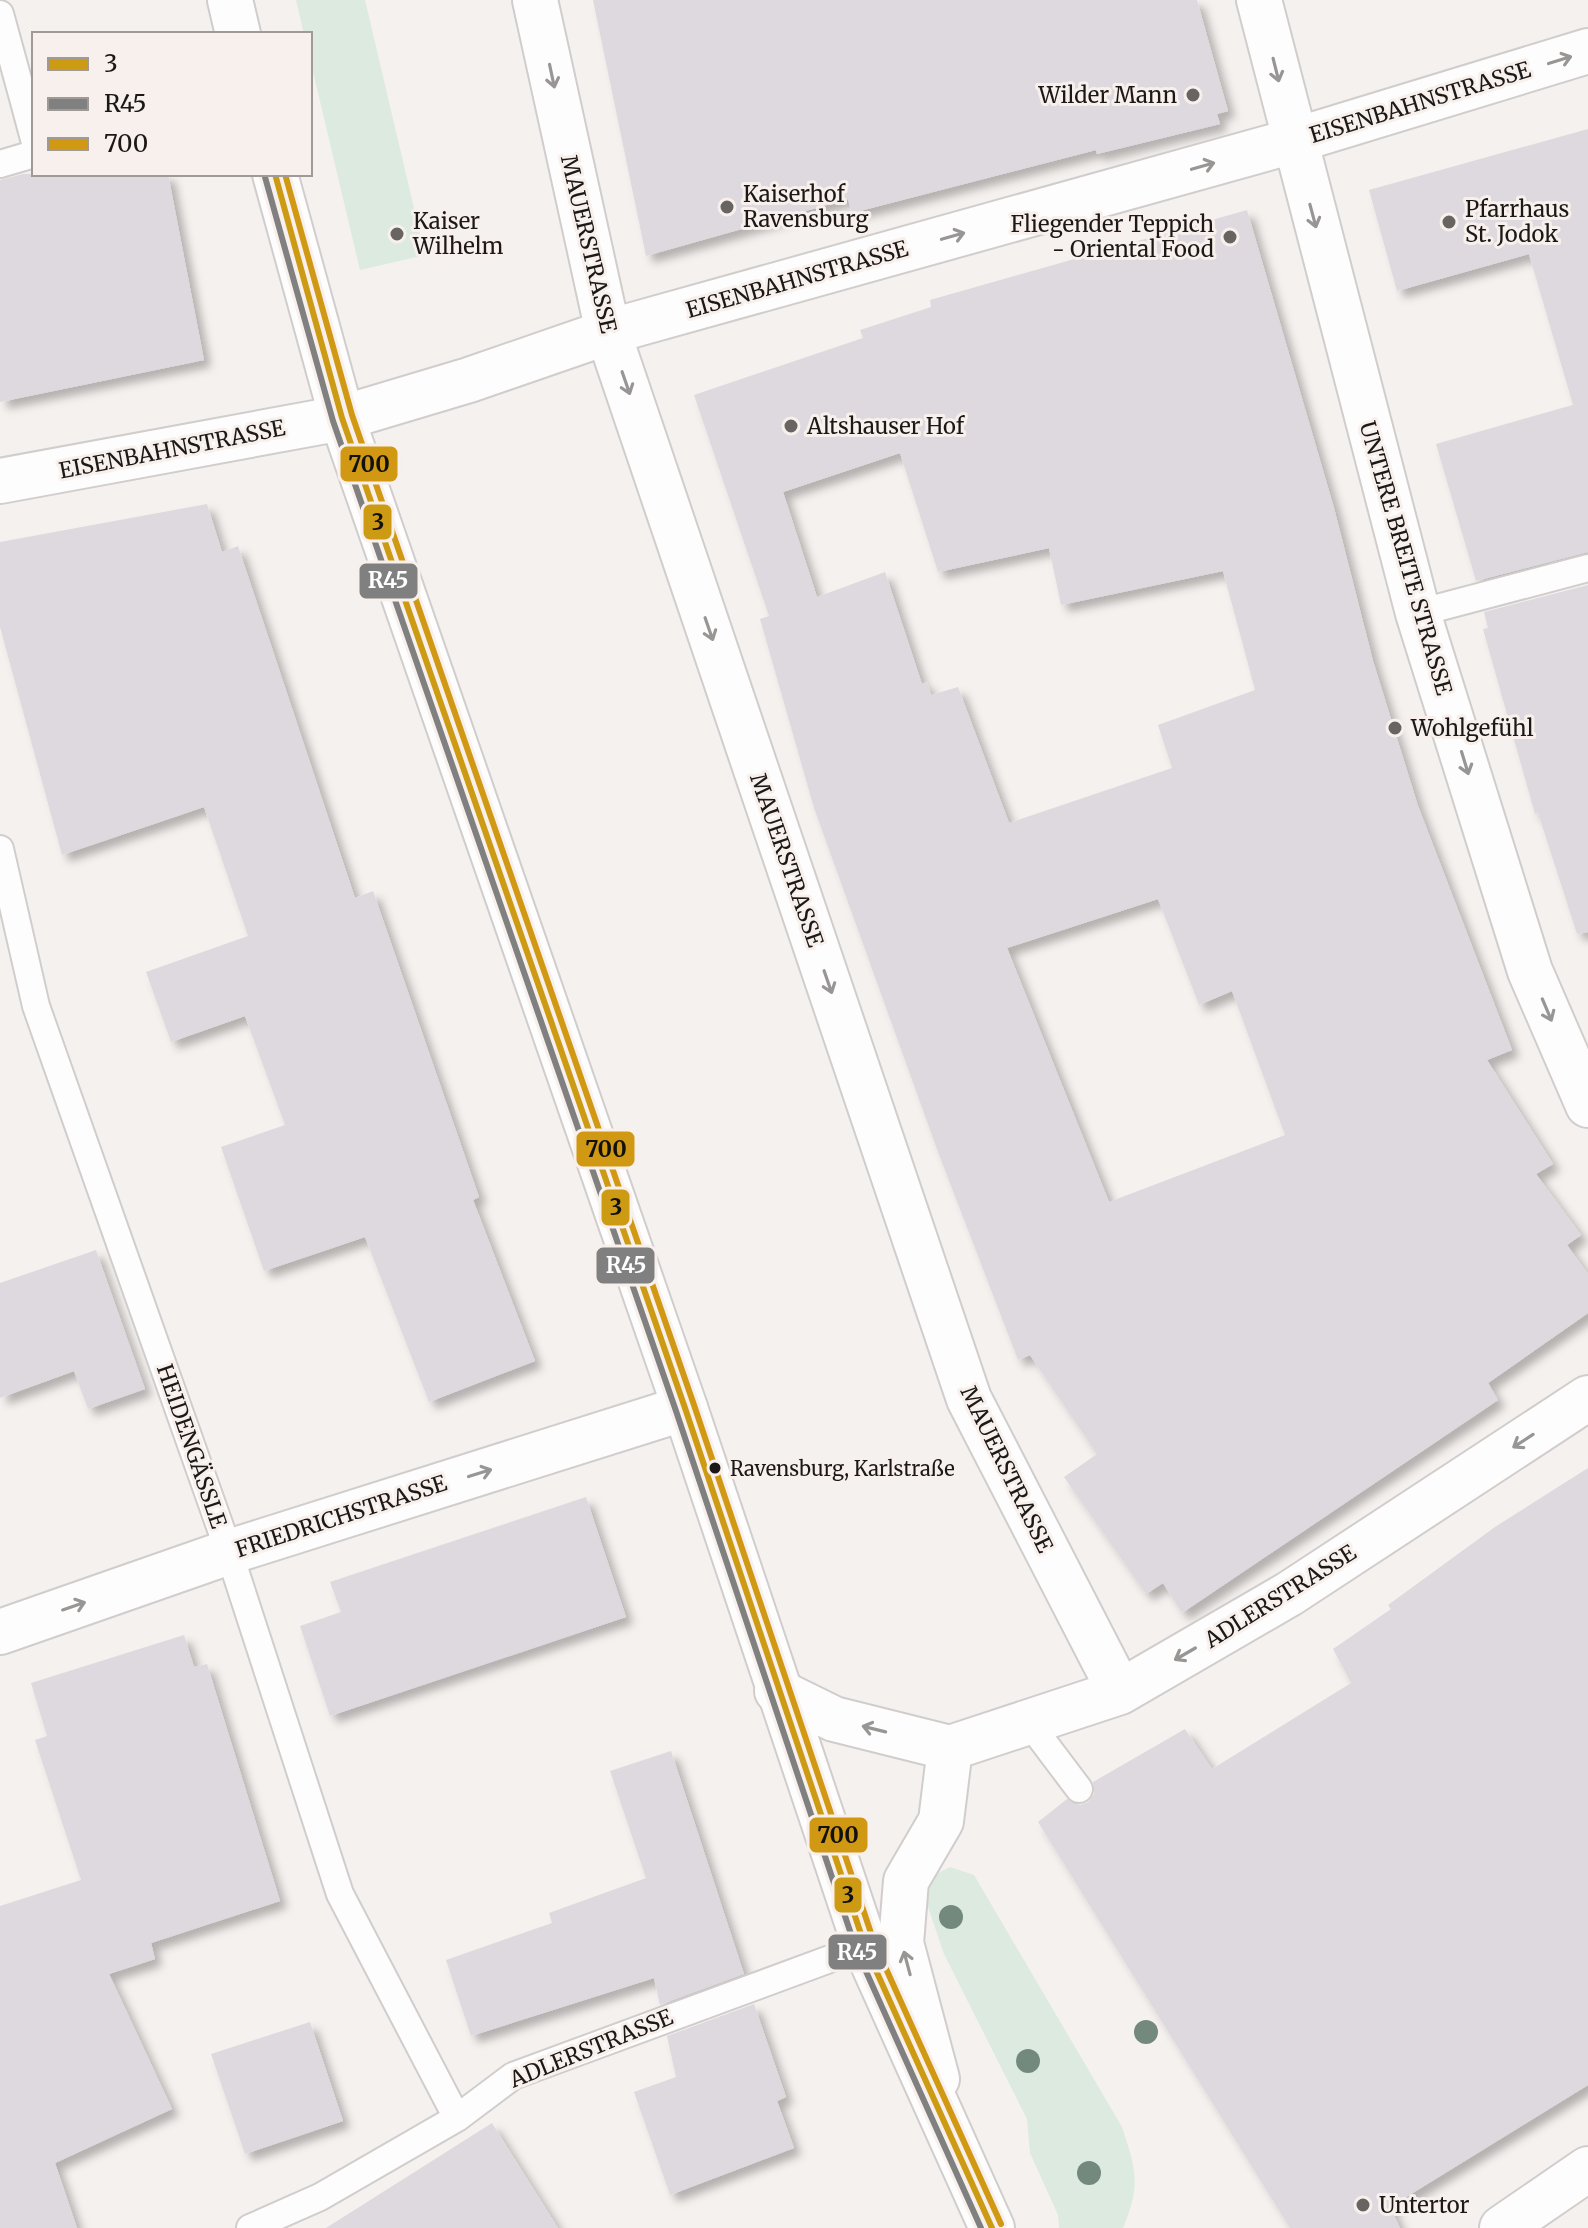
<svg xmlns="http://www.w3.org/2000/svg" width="1588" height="2228" font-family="Merriweather,serif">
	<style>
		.green { fill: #dceadf }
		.building { fill: #ded9de; fill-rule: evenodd; filter: url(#shadow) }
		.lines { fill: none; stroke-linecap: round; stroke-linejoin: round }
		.lane-casing { stroke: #d1cdcc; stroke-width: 30 }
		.street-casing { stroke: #d1cdcc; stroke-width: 48 }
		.secondary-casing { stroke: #d1cdcc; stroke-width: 48 }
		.lane { stroke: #fefdfd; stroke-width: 26 }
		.street { stroke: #fefdfd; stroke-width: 44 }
		.secondary { stroke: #fefdfd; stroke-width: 44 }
		.bus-1-casing { stroke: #f8f0ec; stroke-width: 12 }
		.bus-2-casing { stroke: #f8f0ec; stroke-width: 12 }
		.bus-3-casing { stroke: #f8f0ec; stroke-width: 12 }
		.bus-1 { stroke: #cd9a13; stroke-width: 6 }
		.bus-2 { stroke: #808080; stroke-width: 6 }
		.bus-3 { stroke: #d09813; stroke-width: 6 }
		.tree { fill: #74897d }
		.oneway { stroke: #989695 }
		.poi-dot { fill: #676462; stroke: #f8f0ec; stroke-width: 3 }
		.bus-dot { fill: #1b1816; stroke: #f8f0ec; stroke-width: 3 }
		.labels { text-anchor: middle; stroke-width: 6; stroke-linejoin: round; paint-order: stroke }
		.bus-label { font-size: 20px; fill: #1b1816; stroke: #f8f0ec; text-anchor: start }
		.poi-label { font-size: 22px; fill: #1b1816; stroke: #f8f0ec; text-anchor: start }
		.street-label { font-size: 22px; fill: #1b1816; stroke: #f8f0ec }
		.line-badge { stroke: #f8f0ec; stroke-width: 3 }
		.badge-label { font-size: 22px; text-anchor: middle; font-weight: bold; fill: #fff }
		.pale-badge-label { font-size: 22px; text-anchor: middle; font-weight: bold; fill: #111 }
	</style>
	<defs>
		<filter id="shadow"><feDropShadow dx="7" dy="7" stdDeviation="4" flood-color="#0004"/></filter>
	</defs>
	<rect width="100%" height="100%" fill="#f5f1ef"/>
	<!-- green -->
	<path class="green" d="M296,0H365L425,255L360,270L310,59V34H304Z
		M950,1867L974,1875L1122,2127C1136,2170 1141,2185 1123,2228H1059L1058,2215L1030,2153L1027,2119L944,1954L925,1898L932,1876Z"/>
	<!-- building -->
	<path class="building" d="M593,0H1197L1228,111L1217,114L1220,124L1097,154L1096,150L852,213L848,199L646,256Z
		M1588,129V552L1476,581L1436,444L1576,404L1573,405L1529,254L1397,291L1369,190Z
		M23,174H168L204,360L0,402V180Z
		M1247,210L1334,508L1373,661L1418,806L1512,1050L1487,1060L1553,1164L1536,1174L1581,1235L1567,1245L1588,1274V1313L1488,1383L1498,1400L1182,1613L1163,1583L1146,1594L1064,1477L1097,1454L1030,1355L1018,1360L938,1152L814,808L760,619L769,616L694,395L863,338L860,330L931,307L930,300ZM900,453L938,572L1049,548L1061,605L1223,571L1255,690L1158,725L1172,768L1009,823L958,687L931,695L927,682L922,684L885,572L817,597L783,492ZM1158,899L1199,1005L1232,991L1285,1135L1109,1202L1007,948Z
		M207,504L222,552L238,546L355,898L373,891L479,1197L473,1200L535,1361L429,1402L365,1237L264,1271L221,1147L285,1125L245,1016L171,1042L146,972L248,936L204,807L62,855L0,627V542Z
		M1588,585V932L1577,934L1538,813L1535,814L1483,629L1488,628L1484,612Z
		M96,1250L145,1389L88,1409L74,1371L0,1398V1283Z
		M1588,1468V2085L1390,2207L1400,2228H1290L1038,1822L1067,1799L1080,1805L1088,1802L1094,1794L1093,1782L1185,1729L1212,1769L1351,1683L1333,1649L1391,1609L1388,1605L1495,1527Z
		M586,1497L626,1617L330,1716L300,1626L341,1612L330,1582Z
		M184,1635L194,1667L207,1664L280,1901L151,1943L155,1959L109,1974L172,2109L55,2163L77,2228H0V1906L81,1880L35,1740L47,1736L31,1683Z
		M671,1751L744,1974L660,2005L654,1978L471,2036L446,1960L552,1923L549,1913L646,1878L610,1771Z
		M754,2004L786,2097L777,2101L794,2148L670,2195L634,2092L676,2077L667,2036Z
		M310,2022L343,2121L245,2154L211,2054Z
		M492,2123L558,2228H326Z"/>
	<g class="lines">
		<!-- lane casing -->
		<g class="lane-casing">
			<path id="lane" d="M0,14L23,98
				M34,96L23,98L34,139
				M0,164L34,154
				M1418,613L1588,568
				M0,849L36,1006L229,1552L340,1894L457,2118
				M1030,1724L1079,1789
				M250,2228L320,2197L457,2118L513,2076L865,1946"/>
		</g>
		<!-- street casing -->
		<g class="street-casing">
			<path id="street" d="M535,0L608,332L969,1399L1120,1692
				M1259,0L1418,613L1530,971L1588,1105
				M0,481L342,418L469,380L608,332L1293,141L1588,51
				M0,1632L229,1552L685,1408
				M777,1691L834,1719L950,1748L1120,1692L1289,1594L1588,1398
				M937,2079L901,1943L906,1881L941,1821L950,1748
				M1502,2228L1588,2169"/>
		</g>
		<!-- secondary casing -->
		<g class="secondary-casing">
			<path id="secondary" d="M230,0L238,34
				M275,174L342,418L685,1408L865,1946L992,2228"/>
		</g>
		<!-- lane -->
		<use href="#lane" class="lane"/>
		<!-- street -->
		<use href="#street" class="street"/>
		<!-- secondary -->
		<use href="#secondary" class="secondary"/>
		<!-- bus-1 casing -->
		<g class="bus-1-casing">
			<path id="bus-1" d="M275,174L342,418L685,1408L865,1946L992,2228"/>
		</g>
		<!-- bus-2 casing -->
		<g class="bus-2-casing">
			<path id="bus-2" d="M265,177L333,421L676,1411L856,1949L981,2228"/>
		</g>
		<!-- bus-3 casing -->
		<g class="bus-3-casing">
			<path id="bus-3" d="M285,174L352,415L694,1405L874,1942L1001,2224"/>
		</g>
		<!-- bus-1 -->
		<use href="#bus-1" class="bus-1"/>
		<!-- bus-2 -->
		<use href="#bus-2" class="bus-2"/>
		<!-- bus-3 -->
		<use href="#bus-3" class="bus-3"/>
	</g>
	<!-- trees -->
	<g class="tree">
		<circle cx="951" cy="1917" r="12"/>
		<circle cx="1146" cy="2032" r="12"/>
		<circle cx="1028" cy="2061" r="12"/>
		<circle cx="1089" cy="2173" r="12"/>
	</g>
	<!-- one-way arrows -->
	<defs><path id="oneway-shaft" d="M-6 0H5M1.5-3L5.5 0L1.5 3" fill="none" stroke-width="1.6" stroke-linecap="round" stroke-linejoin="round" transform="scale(2)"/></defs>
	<g class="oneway">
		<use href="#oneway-shaft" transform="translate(1560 60) rotate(-17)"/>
		<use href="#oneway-shaft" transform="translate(1276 70) rotate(76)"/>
		<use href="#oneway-shaft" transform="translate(552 76) rotate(78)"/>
		<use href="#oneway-shaft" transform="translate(1203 166) rotate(-16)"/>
		<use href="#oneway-shaft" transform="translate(1313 216) rotate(75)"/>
		<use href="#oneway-shaft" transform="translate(953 236) rotate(-16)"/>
		<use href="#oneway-shaft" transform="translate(626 383) rotate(71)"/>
		<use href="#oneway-shaft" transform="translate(709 629) rotate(71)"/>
		<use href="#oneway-shaft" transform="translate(1465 763) rotate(73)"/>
		<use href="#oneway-shaft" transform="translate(828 982) rotate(71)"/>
		<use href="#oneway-shaft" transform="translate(1547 1010) rotate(67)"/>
		<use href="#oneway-shaft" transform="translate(1523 1441) rotate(147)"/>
		<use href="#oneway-shaft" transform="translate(480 1473) rotate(-17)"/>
		<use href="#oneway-shaft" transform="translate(74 1606) rotate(-19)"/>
		<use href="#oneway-shaft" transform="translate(1185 1654) rotate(150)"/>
		<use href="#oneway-shaft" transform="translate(874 1729) rotate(-166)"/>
		<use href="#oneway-shaft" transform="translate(907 1963) rotate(-105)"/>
	</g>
	<!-- markers -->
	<g class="poi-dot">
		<circle cx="1193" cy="95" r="8"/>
		<circle cx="727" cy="207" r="8"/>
		<circle cx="1449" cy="222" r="8"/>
		<circle cx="397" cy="234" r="8"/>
		<circle cx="1230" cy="237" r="8"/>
		<circle cx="791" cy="426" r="8"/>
		<circle cx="1395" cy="728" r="8"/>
		<circle cx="1363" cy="2205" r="8"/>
	</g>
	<circle class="bus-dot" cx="715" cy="1468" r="7"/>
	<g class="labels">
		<!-- bus labels -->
		<g class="bus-label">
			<text x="730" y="1476">Ravensburg, Karlstraße</text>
		</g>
		<!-- poi labels -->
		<g class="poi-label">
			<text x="1177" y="103" text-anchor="end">Wilder Mann</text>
			<text x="743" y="202">Kaiserhof<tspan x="743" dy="25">Ravensburg</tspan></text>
			<text x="1465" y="217">Pfarrhaus<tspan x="1465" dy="25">St. Jodok</tspan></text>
			<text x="413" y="229">Kaiser<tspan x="413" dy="25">Wilhelm</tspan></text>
			<text x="1214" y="232" text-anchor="end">Fliegender Teppich<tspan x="1214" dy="25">- Oriental Food</tspan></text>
			<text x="807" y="434">Altshauser Hof</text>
			<text x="1411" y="736">Wohlgefühl</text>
			<text x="1379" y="2213">Untertor</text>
		</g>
		<!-- street labels -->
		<g class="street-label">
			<text transform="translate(1420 102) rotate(-17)" y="8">EISENBAHNSTRASSE</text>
			<text transform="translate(589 244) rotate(77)" y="8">MAUERSTRASSE</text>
			<text transform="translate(797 279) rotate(-16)" y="8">EISENBAHNSTRASSE</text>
			<text transform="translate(172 449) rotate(-11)" y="8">EISENBAHNSTRASSE</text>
			<text transform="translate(1406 558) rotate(74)" y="8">UNTERE BREITE STRASSE</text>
			<text transform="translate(787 860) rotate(71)" y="8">MAUERSTRASSE</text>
			<text transform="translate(192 1446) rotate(71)" y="8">HEIDENGÄSSLE</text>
			<text transform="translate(1007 1469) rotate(64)" y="8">MAUERSTRASSE</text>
			<text transform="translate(341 1516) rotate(-18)" y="8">FRIEDRICHSTRASSE</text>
			<text transform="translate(1280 1596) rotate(-32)" y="8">ADLERSTRASSE</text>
			<text transform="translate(591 2048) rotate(-22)" y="8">ADLERSTRASSE</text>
		</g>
	</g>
	<g class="line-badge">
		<rect x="339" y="445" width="60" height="38" rx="8" fill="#d09813"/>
		<rect x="362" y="503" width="31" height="38" rx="8" fill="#cd9a13"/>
		<rect x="358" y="562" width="61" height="38" rx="8" fill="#808080"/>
		<rect x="575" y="1130" width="61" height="38" rx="8" fill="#d09813"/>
		<rect x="600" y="1188" width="31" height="39" rx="8" fill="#cd9a13"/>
		<rect x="595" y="1246" width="61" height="39" rx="8" fill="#808080"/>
		<rect x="808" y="1816" width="61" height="38" rx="8" fill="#d09813"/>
		<rect x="833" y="1876" width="30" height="38" rx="8" fill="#cd9a13"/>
		<rect x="827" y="1933" width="61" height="38" rx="8" fill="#808080"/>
	</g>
	<g class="badge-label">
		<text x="388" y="588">R45</text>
		<text x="626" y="1273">R45</text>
		<text x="857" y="1960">R45</text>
	</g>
	<g class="pale-badge-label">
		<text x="369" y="472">700</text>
		<text x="378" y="530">3</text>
		<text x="606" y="1157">700</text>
		<text x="616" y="1215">3</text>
		<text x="838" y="1843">700</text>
		<text x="848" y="1903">3</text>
	</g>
	<!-- legend -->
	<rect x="32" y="32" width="280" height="144" fill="#f8f0ec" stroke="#a09a96" stroke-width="2"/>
	<rect x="48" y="58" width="40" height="12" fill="#cd9a13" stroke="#a09a96" stroke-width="2"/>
	<text x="104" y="72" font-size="24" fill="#1b1816">3</text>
	<rect x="48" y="98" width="40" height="12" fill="#808080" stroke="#a09a96" stroke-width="2"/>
	<text x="104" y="112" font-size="24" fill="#1b1816">R45</text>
	<rect x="48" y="138" width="40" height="12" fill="#d09813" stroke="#a09a96" stroke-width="2"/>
	<text x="104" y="152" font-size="24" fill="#1b1816">700</text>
</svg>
